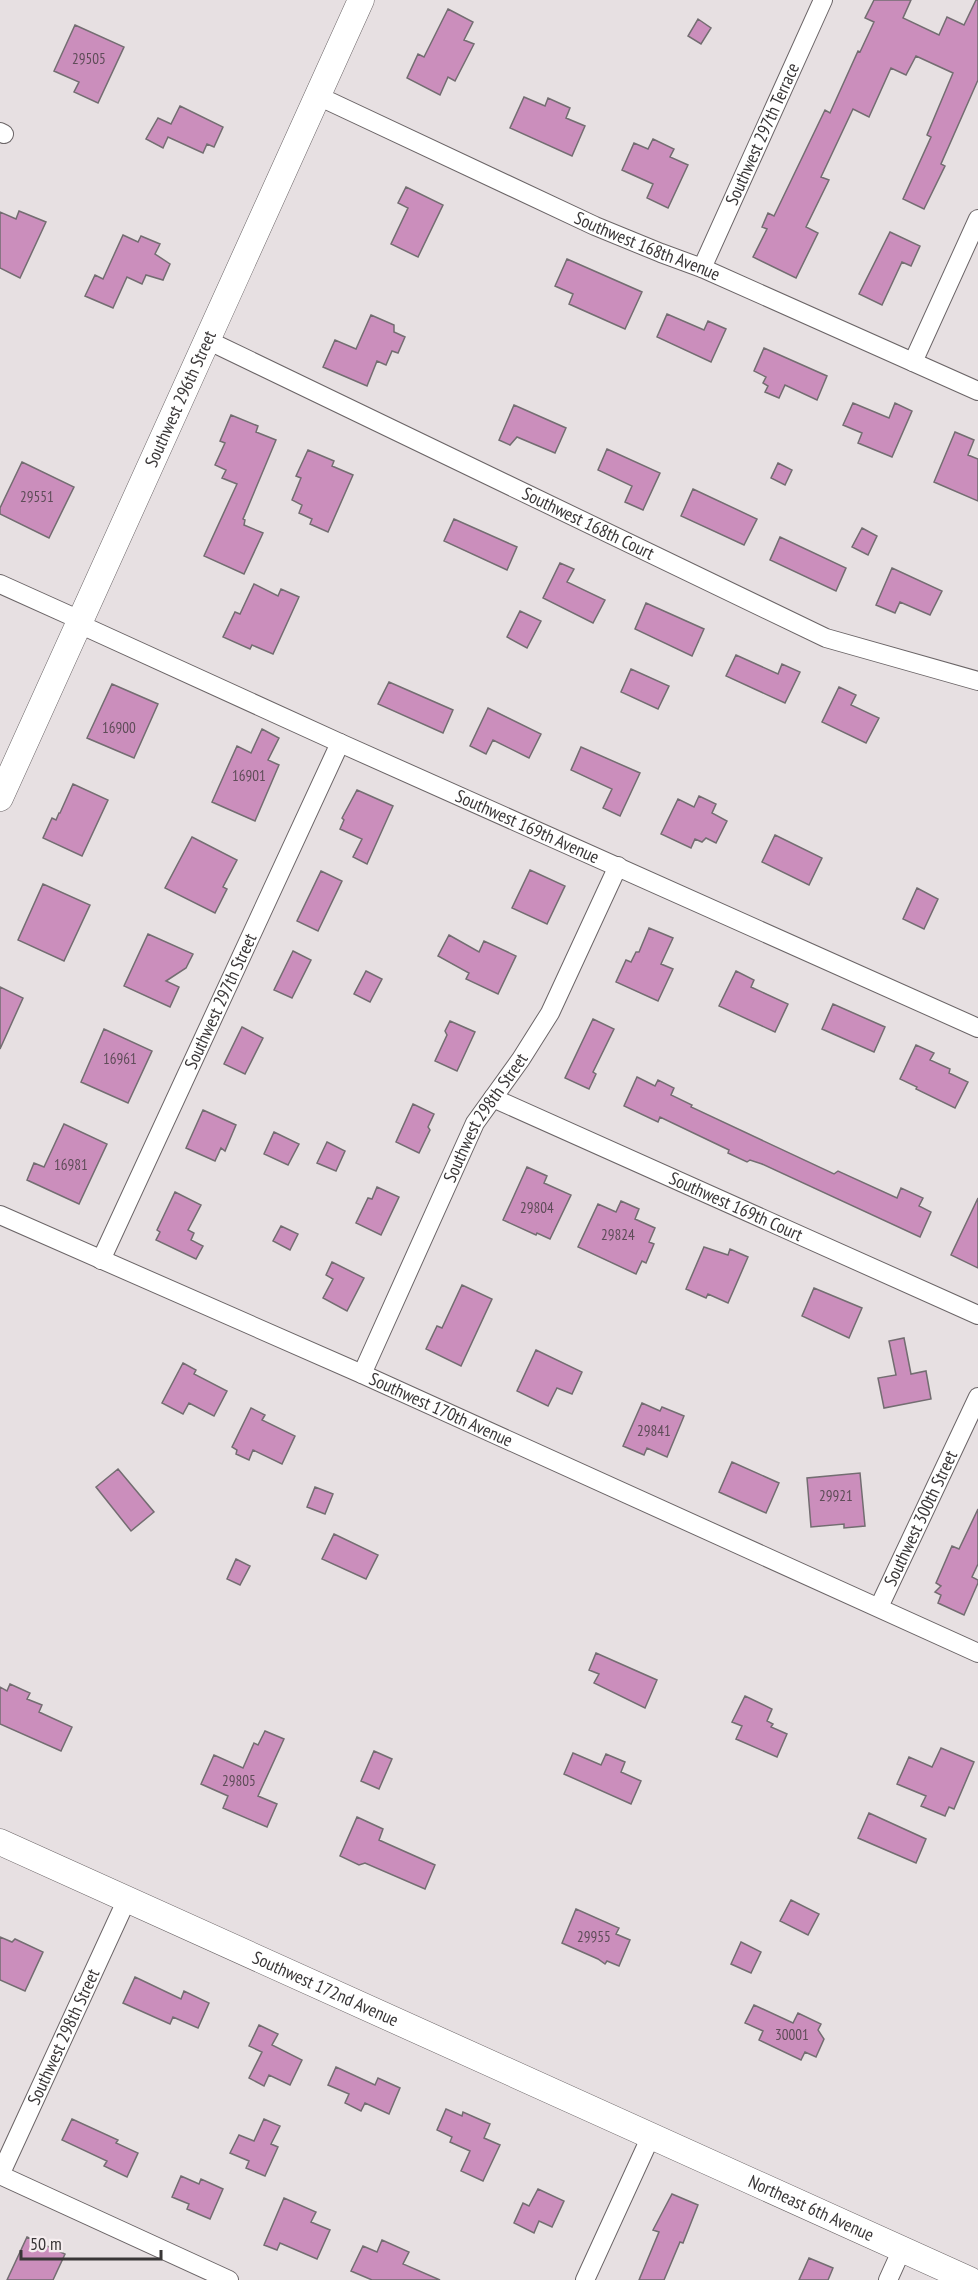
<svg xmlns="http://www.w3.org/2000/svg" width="978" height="2280" font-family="'PT Sans Narrow',sans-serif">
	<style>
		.building { fill: #cb8ebc; stroke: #736d71; stroke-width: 1.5 }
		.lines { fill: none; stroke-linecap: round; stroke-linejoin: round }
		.street-casing { stroke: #6b6567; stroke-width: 20 }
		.secondary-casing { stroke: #6b6567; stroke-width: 27 }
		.street { stroke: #fff; stroke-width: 18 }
		.secondary { stroke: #fff; stroke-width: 26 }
		.labels { text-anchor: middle; stroke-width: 4.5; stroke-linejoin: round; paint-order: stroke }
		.number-label { font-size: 15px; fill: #5e4c58 }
		.street-label { font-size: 18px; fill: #393637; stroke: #f5edef }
	</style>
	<rect width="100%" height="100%" fill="#e7e0e2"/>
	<!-- building -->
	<path class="building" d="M874,0H911L903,18L939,35L947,17L964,25L976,0H978V80L941,164L945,166L924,209L903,199L931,137L927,135L953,73L916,56L906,75L891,68L869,117L853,109L821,177L829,180L806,227L818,233L796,278L753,257L767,229L762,227L768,213L774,216L825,110L830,113L858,51L860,52L874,22L865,18Z
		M448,9L473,22L464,40L474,44L455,81L448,77L440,95L407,78L418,54L424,57Z
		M698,19L711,28L701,44L688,36Z
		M75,25L124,47L98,103L74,92L79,82L54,71Z
		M524,97L545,106L548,98L570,108L566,118L585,126L572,156L510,128Z
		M180,106L223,127L214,147L207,144L203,153L168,137L163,148L146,139L158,118L171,124Z
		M653,139L674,149L670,157L688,165L668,208L647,198L653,184L622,170L634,143L648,149Z
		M406,187L443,205L418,257L391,244L408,208L398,203Z
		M19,211L46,222L20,278L0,268V212L16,219Z
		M890,232L920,246L911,266L902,262L882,305L859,294Z
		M123,235L138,242L141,236L160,244L155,254L170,264L163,280L146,275L142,284L127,277L113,308L85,296L95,275L103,279Z
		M567,259L642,292L625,329L569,304L573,294L555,286Z
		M667,314L704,330L708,321L726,329L711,362L657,337Z
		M371,315L394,325V332L405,337L398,353L392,351L386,365L377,361L367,386L323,367L335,340L356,349Z
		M764,348L827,376L817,400L785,385L779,398L765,392L768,386L763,383L766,377L754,371Z
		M853,403L889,418L895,403L912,411L892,457L858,443L862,433L843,425Z
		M514,405L566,428L555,453L517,437L510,445L499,440Z
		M231,415L258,426L256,432L276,440L243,519L245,520L244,525L263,533L244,574L204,556L237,484L222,478L226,470L215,465L225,443L220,441Z
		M955,432L974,440L968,455L978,459V501L934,482Z
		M607,449L660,473L643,510L625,502L632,486L598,470Z
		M308,450L334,461L332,466L353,475L328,532L310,524L312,519L299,513L302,505L292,500L301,478L296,476Z
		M22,462L74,487L49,538L0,514V508Z
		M778,463L792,470L785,485L771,478Z
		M693,489L757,519L744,545L681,516Z
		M454,519L517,547L507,570L444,541Z
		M862,528L877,536L868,555L852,547Z
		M780,537L846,568L836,591L770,560Z
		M560,563L574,569L567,582L605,600L593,623L543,598Z
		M892,568L942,591L930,615L900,602L895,613L876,605Z
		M254,584L278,596L281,589L299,597L273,654L252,645L250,649L223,637L235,612L240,614Z
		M646,603L704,629L692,656L635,629Z
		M520,611L541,621L527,648L507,637Z
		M736,655L778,674L782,664L800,672L785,703L726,676Z
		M631,669L669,686L658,709L621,692Z
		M389,682L453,710L443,733L378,704Z
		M112,684L158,704L134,758L87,738Z
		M839,687L856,695L851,705L879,718L866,743L822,722Z
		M488,708L541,734L529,758L493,740L486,754L470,746Z
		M262,729L279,738L268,760L279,765L255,821L212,802L237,746L251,753Z
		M581,747L640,773L620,816L603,808L612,789L571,770Z
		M73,784L108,800L82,856L43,838L52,818L56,820L59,813H60Z
		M357,790L393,806L367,864L353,857L362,839L340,829L344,820L342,818Z
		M699,796L716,804L712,813L727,821L716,843L706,838L702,842L695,839L691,848L661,834L678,799L694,807Z
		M775,835L822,858L809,885L762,862Z
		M192,837L237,860L223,887L227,889L215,913L165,888Z
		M530,870L565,886L547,924L512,908Z
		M321,871L342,881L318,931L297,921Z
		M43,884L90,905L64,961L18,940Z
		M917,888L938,899L924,929L903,919Z
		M649,928L673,938L661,964L673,969L658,1001L616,982L626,960L631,962L636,952H639Z
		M148,934L193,954L186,968L166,981L179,987L170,1007L124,986Z
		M449,935L479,952L484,941L516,956L498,994L466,979L469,973L438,956Z
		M293,951L311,960L292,998L274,990Z
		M366,971L382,979L370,1002L354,994Z
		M736,971L754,980L751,987L788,1004L775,1032L719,1006Z
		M0,987L23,998L0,1049Z
		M833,1004L885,1027L874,1052L822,1029Z
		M593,1019L614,1029L593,1072L596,1074L589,1089L565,1078Z
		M450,1021L475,1032L457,1071L435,1061L447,1035L445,1031Z
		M242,1027L263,1038L245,1074L224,1064Z
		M104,1029L152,1051L128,1103L81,1082Z
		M916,1045L934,1053L930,1060L950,1069L949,1073L968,1082L955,1108L916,1089L917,1087L900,1079Z
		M637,1077L655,1086L658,1080L674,1088L671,1095L692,1105L691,1107L834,1174L838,1171L897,1198L901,1188L923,1198L919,1206L931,1212L920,1237L762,1164L750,1160L747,1162L728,1153L729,1150L660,1117L658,1122L624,1106Z
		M413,1104L434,1114L428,1127L430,1130L419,1153L396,1142Z
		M203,1110L236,1125L225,1151L221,1148L215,1161L186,1148Z
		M64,1124L107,1144L79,1204L27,1180L34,1163L44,1167Z
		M274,1132L299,1144L288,1165L264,1154Z
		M327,1142L345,1151L336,1171L317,1163Z
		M527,1167L547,1176L544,1183L571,1195L550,1239L537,1233L536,1235L503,1220Z
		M377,1187L399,1197L381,1235L356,1223L368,1198L372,1199Z
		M175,1192L201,1205L188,1230L194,1233L191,1240L203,1246L196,1259L156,1240L160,1232L157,1230Z
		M978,1198V1268L951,1255Z
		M621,1201L639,1209L635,1219L655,1228L649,1242L654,1244L646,1263L642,1261L636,1274L578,1247L598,1204L616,1212Z
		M281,1226L298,1234L290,1250L273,1241Z
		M704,1247L728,1255L730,1249L748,1257L728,1303L708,1294L706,1298L686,1289Z
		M332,1262L364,1278L347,1311L323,1298L333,1279L326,1275Z
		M462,1285L492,1299L461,1366L426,1349L437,1326L442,1328Z
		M814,1288L862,1308L849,1338L802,1316Z
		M904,1338L911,1374L926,1371L931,1399L884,1408L878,1378L896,1375L889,1341Z
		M536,1350L582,1372L572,1394L557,1388L548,1406L517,1391Z
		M183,1363L196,1370L194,1374L227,1391L214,1416L189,1403L183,1414L162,1403Z
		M642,1403L660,1411L662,1407L684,1416L667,1457L647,1448L644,1455L623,1446Z
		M251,1408L265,1415L262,1420L295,1436L282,1464L253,1450L249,1460L236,1454L237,1450L232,1447Z
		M732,1462L779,1483L766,1513L719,1492Z
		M118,1469L154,1512L131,1531L96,1487Z
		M860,1473L865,1526L844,1528V1524L811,1527L807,1478Z
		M315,1487L333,1494L325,1514L307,1507Z
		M978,1509V1564L972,1577L978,1580V1583L964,1615L938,1603L941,1595L935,1592L941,1586L936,1583L952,1546L959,1549Z
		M334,1534L378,1555L366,1579L322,1559Z
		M236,1559L250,1566L240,1585L227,1579Z
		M596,1653L657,1680L645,1708L594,1683L599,1674L589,1670Z
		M10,1684L30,1693L27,1699L42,1705L39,1712L72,1727L61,1751L0,1724V1687L7,1691Z
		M745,1696L772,1709L767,1721L773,1724L771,1727L787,1734L777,1757L736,1739L742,1726L732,1722Z
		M265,1731L284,1739L258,1796L277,1804L267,1827L223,1808L228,1796L201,1784L214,1755L243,1768L254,1743L258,1745Z
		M941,1748L974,1762L954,1809L949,1807L945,1816L921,1806L926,1796L897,1784L909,1757L932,1767Z
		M374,1751L392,1759L379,1789L361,1781Z
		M573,1753L601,1765L606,1754L625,1762L621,1772L641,1781L631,1804L564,1774Z
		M869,1813L926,1839L916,1863L858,1838Z
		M357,1817L383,1829L379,1840L435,1865L425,1889L365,1863L359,1865L340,1856Z
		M791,1900L819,1914L808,1935L780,1921Z
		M576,1909L619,1928L616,1934L630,1940L619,1966L607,1961L605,1964L598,1959L562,1943Z
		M0,1937L12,1942L15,1939L43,1952L25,1991L0,1980Z
		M741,1942L761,1952L751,1973L731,1964Z
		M135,1977L181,1999L184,1991L209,2003L198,2028L173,2017L170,2024L123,2003Z
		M754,2005L793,2023L798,2013L821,2024L818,2030L824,2039L816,2057L805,2052L801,2060L759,2040L763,2031L745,2023Z
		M259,2025L278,2034L272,2045L302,2060L290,2085L269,2075L264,2086L249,2078L262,2052L249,2046Z
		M336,2067L375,2085L378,2078L400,2088L389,2114L365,2103L361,2111L345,2103L349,2094L328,2085Z
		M446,2109L462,2116L463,2112L490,2124L484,2138L500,2145L483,2181L461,2171L470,2151L450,2142L452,2137L437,2130Z
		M72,2119L118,2140L116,2143L138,2153L127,2177L104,2166L107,2161L62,2140Z
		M264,2119L280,2126L271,2144L278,2147L265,2176L246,2168L249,2161L230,2153L239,2135L254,2141Z
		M181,2176L199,2184L201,2179L223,2189L210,2219L187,2209L189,2204L172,2197Z
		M538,2189L564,2201L552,2227L539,2221L534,2233L514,2223L523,2203L529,2206Z
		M672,2194L698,2205L683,2243L680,2242L664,2280H639L659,2232L653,2230Z
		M284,2198L316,2212L311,2222L330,2230L317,2259L280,2243L277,2250L264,2245Z
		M27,2237L65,2254L53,2280H7Z
		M382,2240L409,2252L403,2264L440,2280H372L351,2271L363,2246L377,2252Z
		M809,2258L833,2268L828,2280H799Z"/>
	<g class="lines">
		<!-- street casing -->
		<g class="street-casing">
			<g id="street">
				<path id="s1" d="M318,96L595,226L661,253L702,268L978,391"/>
				<path d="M0,132L4,134"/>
				<path id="s2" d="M702,268L823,0"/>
				<path id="s3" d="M207,340L826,638L978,681"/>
				<path d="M913,362L978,219"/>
				<path d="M0,584L80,620"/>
				<path id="s4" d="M79,624L340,743L978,1028"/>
				<path id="s5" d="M493,1098L978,1315"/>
				<path id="s6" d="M0,1215L362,1374L978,1653"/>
				<path id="s7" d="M101,1260L340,743"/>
				<path id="s8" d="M362,1374L475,1123L521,1059L550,1013L618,866"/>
				<path id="s9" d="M879,1607L978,1397"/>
				<path id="s10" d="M0,2175L127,1899"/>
				<path d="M0,2175L229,2280"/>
				<path d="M585,2280L651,2136"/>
				<path d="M888,2280L902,2249"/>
			</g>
		</g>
		<!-- secondary casing -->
		<g class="secondary-casing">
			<g id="secondary">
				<path id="s11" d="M0,798L361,0"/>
				<path id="s12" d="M0,1842L970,2280"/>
			</g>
		</g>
		<!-- street -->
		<use href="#street" class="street"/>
		<!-- secondary -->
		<use href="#secondary" class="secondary"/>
	</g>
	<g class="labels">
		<!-- number labels -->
		<g class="number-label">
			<text x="89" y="64">29505</text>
			<text x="37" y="502">29551</text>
			<text x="119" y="733">16900</text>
			<text x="249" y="781">16901</text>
			<text x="120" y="1064">16961</text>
			<text x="71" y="1170">16981</text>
			<text x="537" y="1213">29804</text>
			<text x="618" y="1240">29824</text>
			<text x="654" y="1436">29841</text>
			<text x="836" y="1501">29921</text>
			<text x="239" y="1786">29805</text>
			<text x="594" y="1942">29955</text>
			<text x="792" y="2040">30001</text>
		</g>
		<!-- street labels -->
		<g class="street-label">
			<text dy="6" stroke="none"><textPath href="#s2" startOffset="147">Southwest 297th Terrace</textPath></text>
			<text dy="6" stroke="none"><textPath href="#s1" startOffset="362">Southwest 168th Avenue</textPath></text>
			<text dy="6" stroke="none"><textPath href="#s11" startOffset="438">Southwest 296th Street</textPath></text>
			<text dy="6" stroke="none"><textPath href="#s3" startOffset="423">Southwest 168th Court</textPath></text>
			<text dy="6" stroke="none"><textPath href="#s4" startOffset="492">Southwest 169th Avenue</textPath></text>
			<text dy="6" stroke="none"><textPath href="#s7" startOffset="285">Southwest 297th Street</textPath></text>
			<text dy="6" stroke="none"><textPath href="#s8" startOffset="285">Southwest 298th Street</textPath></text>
			<text dy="6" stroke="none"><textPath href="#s5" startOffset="266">Southwest 169th Court</textPath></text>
			<text dy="6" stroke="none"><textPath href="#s6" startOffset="482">Southwest 170th Avenue</textPath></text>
			<text dy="6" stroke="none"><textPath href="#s9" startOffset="98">Southwest 300th Street</textPath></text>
			<text dy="6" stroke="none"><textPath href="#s12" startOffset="357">Southwest 172nd Avenue</textPath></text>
			<text dy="6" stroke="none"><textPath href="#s10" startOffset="152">Southwest 298th Street</textPath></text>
			<text dy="6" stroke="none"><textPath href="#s12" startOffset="890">Northeast 6th Avenue</textPath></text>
		</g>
	</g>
	<!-- scale -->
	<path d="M21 2250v9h140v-9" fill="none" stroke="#393637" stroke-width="3"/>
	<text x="30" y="2250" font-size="18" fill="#393637" stroke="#f5edef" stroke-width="4.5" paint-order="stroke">50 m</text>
</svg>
